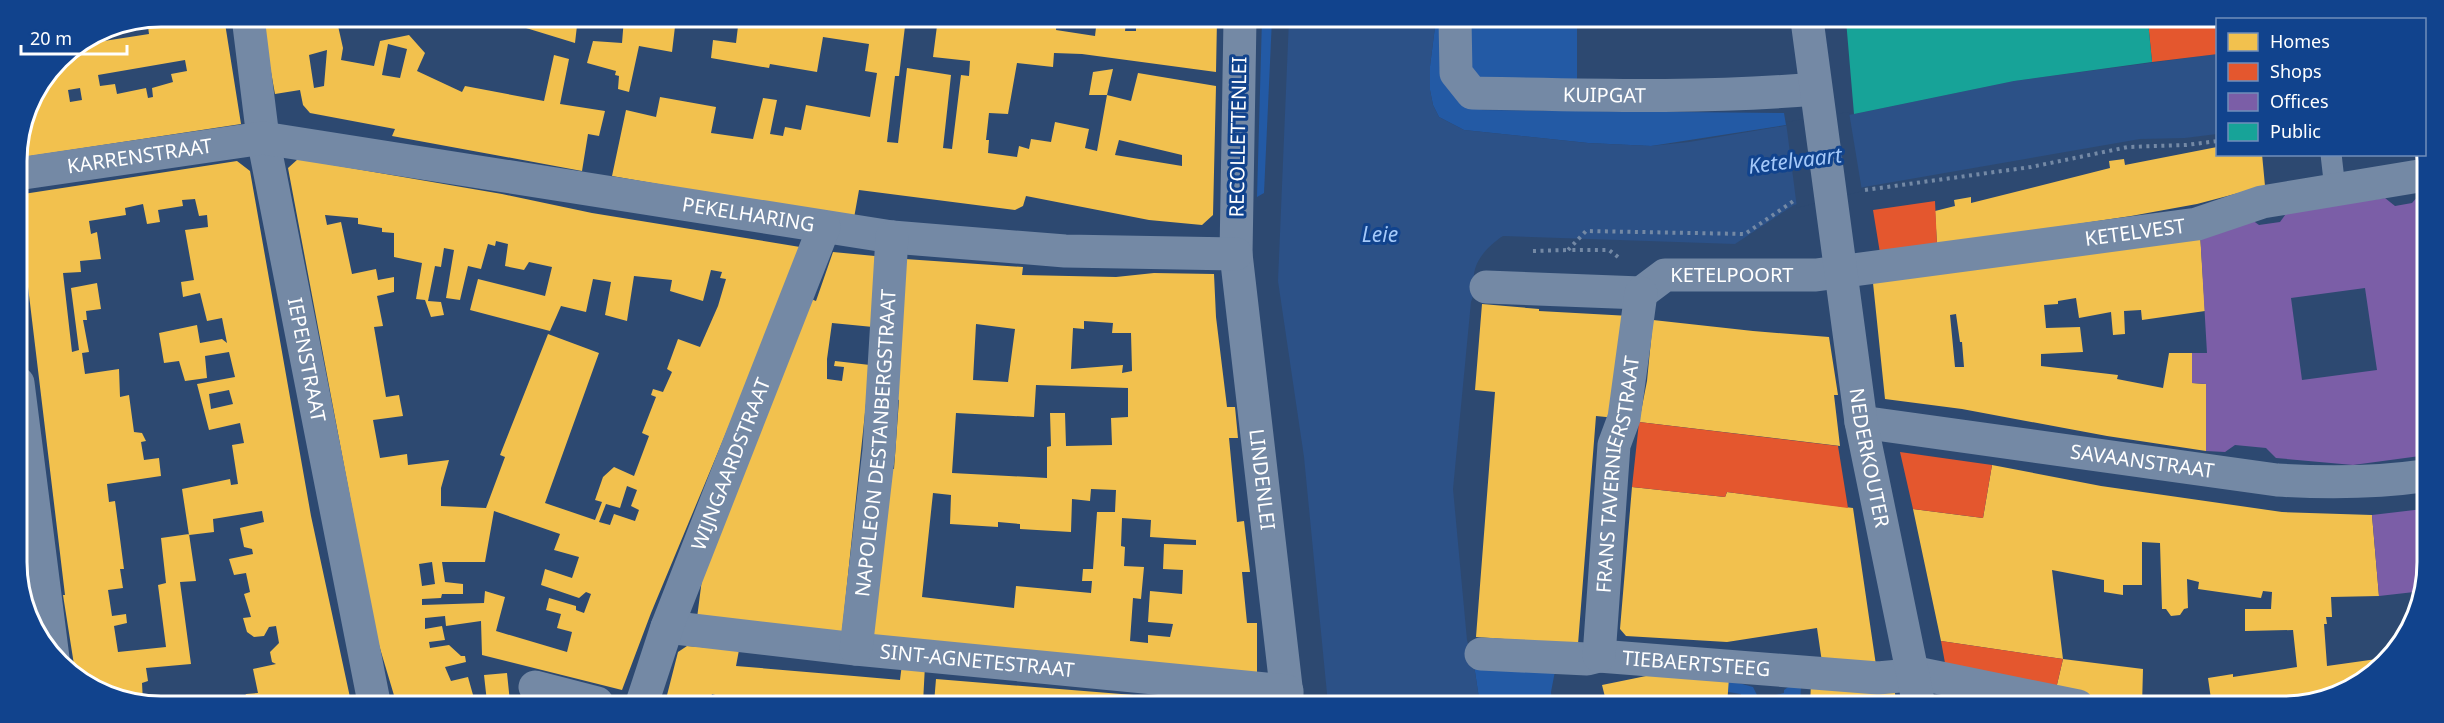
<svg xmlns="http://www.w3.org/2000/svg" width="2444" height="723" font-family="'Noto Sans',sans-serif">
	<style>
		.green { fill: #235aa5 }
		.water { fill: #2c5187 }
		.pier { fill: #2d4971 }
		.homes { fill: #f2c14e; fill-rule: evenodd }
		.shops { fill: #e4572e }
		.offices { fill: #7b5ea7; fill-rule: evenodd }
		.public { fill: #17a398 }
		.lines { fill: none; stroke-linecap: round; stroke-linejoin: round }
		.path { stroke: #7489a5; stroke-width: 4; stroke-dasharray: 3 4.5; stroke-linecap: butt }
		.service { stroke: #7489a5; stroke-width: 21 }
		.minor { stroke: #7489a5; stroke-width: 33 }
		.tertiary { stroke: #7489a5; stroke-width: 33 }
		.labels { text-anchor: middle; stroke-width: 6; stroke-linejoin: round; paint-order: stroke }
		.street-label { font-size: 20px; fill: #fff; stroke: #11438d }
		.water-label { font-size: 21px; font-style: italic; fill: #a5c9f9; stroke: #11438d }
		.rim { fill: none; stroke: #fff; stroke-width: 3 }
	</style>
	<rect width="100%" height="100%" fill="#2d4971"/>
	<!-- green -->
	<path class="green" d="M1262,19H1272L1264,193L1257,197Z
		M1436,19L1577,20V85L1479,110L1784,113L1786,125L1651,146L1588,143L1464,130L1439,117L1433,105L1430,90V66Z
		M1474,665L1555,671L1551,692L1552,705H1529L1517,698L1506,699L1499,705H1480Z
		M1651,675L1735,682L1753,687L1759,699L1784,693V690L1791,685L1801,686L1800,705H1757L1753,697H1744L1741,701V694L1728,692L1727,705H1645L1611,684Z"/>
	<!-- water -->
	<path class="water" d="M1289,19H1436L1430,66V90L1433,105L1439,117L1464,130L1588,143L1651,146L1689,142L1854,114L2014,81L2217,54V134L2185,138L2140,139L1864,187L1794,205L1735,244L1503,236C1492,243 1479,255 1475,269C1472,280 1476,291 1471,302L1453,489L1467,640L1474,665L1480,705L1328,704L1304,457L1278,281Z"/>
	<!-- pier -->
	<path class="pier" d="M1849,112L1862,191L1797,208L1786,122Z"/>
	<!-- homes -->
	<path class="homes" d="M161,16L224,17L241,124L17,158L27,109L29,108V104L59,59L90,38L91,43L149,34L147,19ZM185,60L187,71L171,74L173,82L152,88L153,97L148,98L146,88L117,94L115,84L100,86L98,75ZM80,88L82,100L70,102L68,90Z
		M261,17H336L343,48L341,60L374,66L380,41L409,35L425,53L417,71L462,92L465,86L544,101L554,55L569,59L560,104L605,111L599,136L588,134L582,171L392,136L395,129L310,113L303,105L300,90L275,94ZM388,44L407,49L400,78L382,75ZM327,50L324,86L314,88L309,55Z
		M514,17H578L575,43L513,24Z
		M624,18H676L672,52L639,46L629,92L618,89L619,76L615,75L616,71L587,63L593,41L622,43Z
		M739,18H906L899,76H895L887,142L898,143L907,68L951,75L943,148L952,149L961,75L969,76L970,61L933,57L938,18L1031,25L1032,18L1057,19L1056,30L1095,36L1097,19L1126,22L1125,31H1136V19H1217L1216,72L1082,54L1054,53L1053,67L1017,63L1008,114L989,113L986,140H989L988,153L1017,157L1019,146L1029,149L1031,139L1051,142L1055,122L1089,129L1085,148L1097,151L1107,95L1131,101L1138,73L1216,86L1213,215L1202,225L1149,220L1026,196L1023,206L1015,210L859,190L854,218L612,176L626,110L656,117L660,97L716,107L711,133L753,139L763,98L777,100L770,134L783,136L785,127L801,130L806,105L870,117L877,73L865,71L869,44L823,37L817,72L770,64L769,68L711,58L713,40L736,43ZM1119,140L1182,155V166L1115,155Z
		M1113,69L1107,95H1089L1093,72Z
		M2217,147V154H2262L2265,186L2197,204L2131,216L1937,245L1935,211L1955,206L1954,200L1971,197V203L2110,168L2109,161L2124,159L2125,165Z
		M298,159L502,194L592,213L800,247L753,368L651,613L622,690L482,655L481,621L446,626L445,616L425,618V629L442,626L445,640L429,642L430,648L449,645L461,656H465L466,662L445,667L451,681L468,677L475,702H396L376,635L288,168ZM325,215L358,218V224L382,228V232L394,233V257L422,263L416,299L425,300L431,317L444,315L441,302L428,301L435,266L441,267L444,248L454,250L446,298L460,300L468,266L481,269L488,244L495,246L496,241L508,244L505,266L524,270L529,262L552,267L545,296L478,279L470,310L550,331L561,306L586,312L593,279L611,282L605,315L627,321L634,276L672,280L670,291L703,301L711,270L722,272L720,278L726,279L718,306L700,347L678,339L667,369L672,372L663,392L653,389L651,395L656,397L642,433L649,436L634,476L614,467L603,477L595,500L602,502L595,520L545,503L599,353L548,334L500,455L505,457L486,508L441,506V488L449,460L408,465L407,454L380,458L373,420L403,416L399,395L386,397L374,327L383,326L377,296L394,292V277L378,280L376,269L352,274L341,222L327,225ZM627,486L637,490L631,506L639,510L635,521L614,514L610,525L599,522L606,504L620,508ZM494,511L560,534L554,550L579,557L572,578L545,569L541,585L579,598L586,592L591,594L584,613L576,610V606L549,598L546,610L561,614L557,628L572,632L567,652L496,631L505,597L485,591L484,603L422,605V599L441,598L442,594H463V584L445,582L442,562H485ZM432,562L435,584L422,586L419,564Z
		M237,161L250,171L311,516L351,702H300L299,697L271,702H242L246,694L258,693L253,669L276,664L272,662L270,652L279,643L276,626L269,627L264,636L254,637L247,632L243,618L251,617L244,594L250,592L246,573L234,575L229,559L253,554L252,549L244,547L240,528L264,522L262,511L213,519L214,532L189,535L182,489L230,479L231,485L238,484L232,445L244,443L240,423L209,430L197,384L235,377L229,352L205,356L207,378L185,381L179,361L164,363L159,333L197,325L200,343L222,339L227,343L222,318L207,321L200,293L183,297L181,282L194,280L185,230L208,227L207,215L199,216L195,199L182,200L183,206L158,210L160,222L147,224L143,204L125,208L126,215L89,221L91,234L97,232L101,259L80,261L81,272L63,273L72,352L79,350L71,288L97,283L101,309L86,311L87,320H83L89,352L82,353L85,374L119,369L120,397L129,395L134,432L142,433L146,441L141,442L144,460L159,458L161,476L107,484L109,502L115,501L124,569H120L123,588L108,590L112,616L126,614L127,623L114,626L118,652L166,647L158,585L166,583L161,538L189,534L196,581L180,582L191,664L146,668L148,681L142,683L143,702H124L75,671L63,595H65L17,195ZM229,390L233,404L211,409L209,394Z
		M2200,232L2205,311L2142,320L2141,310L2124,311L2125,334L2113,335L2111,312L2079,318L2076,298L2058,301V304L2044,305L2046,328L2080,327L2083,352L2041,354V366L2118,375L2117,379L2163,388L2169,353H2192V383L2206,384V451L2107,436L1962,409L1885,399L1873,283ZM1956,314L1960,342H1962L1964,367H1955L1950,315Z
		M833,252L875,256L873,327L832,323L827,359V379L842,381L844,367L834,366L835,361L870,365L842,632L697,618L702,579L811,299L816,301Z
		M905,259L1023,267L1022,275L1116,277L1154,273L1214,274L1216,317L1227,407H1235L1238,438H1229L1237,522L1244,521L1250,572H1242L1247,623H1257V683L873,636L889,469H894L899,400L896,399ZM1084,321L1113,323L1112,333H1131L1132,371L1122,373L1123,365L1071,369L1073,328L1084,329ZM976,324L1015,329L1008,382L973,380ZM1036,385L1128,388V417L1111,418L1112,445L1066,446L1065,413H1050L1051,446L1047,447V478L952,473L956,413L1034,417ZM1091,489L1116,490L1115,512H1097L1093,569H1083L1082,581H1092L1091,593L1016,586L1014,608L922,597L933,493L951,495L950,524L998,527V522L1020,524V529L1071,532L1072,499L1090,501ZM1122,518L1151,520L1150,537L1196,540V545L1164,544L1163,569L1183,570L1182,594L1150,591L1148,622L1173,624L1170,637L1148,635V643L1130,641L1133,598L1141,599L1144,567L1124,566L1125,547L1121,546Z
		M1482,304L1539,309V311L1630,316L1616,418L1596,416L1578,644L1476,637L1495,392L1475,390Z
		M1653,320L1753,331L1829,337L1838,395H1834L1840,446L1639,422L1647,381Z
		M1992,465L2101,486L2282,512L2372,515L2379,596L2331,597L2332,617H2326L2327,624H2324L2327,666L2384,658L2383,652L2390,651L2378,671L2338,696L2286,706H2212L2208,678L2233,674V677L2297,667L2293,630L2245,631V609H2271L2272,592L2263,591L2261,598L2198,589L2199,582L2187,579L2188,608L2184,609L2180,615L2171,616L2166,609H2162L2160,543L2142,542V585H2123V595L2104,592V580L2052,570L2063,659L2143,669L2142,706H2119L2055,693L2063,659L1941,641L1913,509L1983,518Z
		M1632,487L1725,497L1727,492L1853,508L1877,672L1823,669L1817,628L1727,642L1626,636L1620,629Z
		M687,646L739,650L736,666L854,676L900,680L902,664L925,665L923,703H813L770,699L769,703H727L728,699L712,694L709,703H665L678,652Z
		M507,673L510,702H487L484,675Z
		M1651,675L1729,678L1727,705H1607L1602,685Z
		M936,679L1220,702V704L934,703Z
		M1811,683L1894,688L1897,705H1810Z
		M1950,687L2042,706L1954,705Z"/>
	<!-- shops -->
	<path class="shops" d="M2148,21H2218V54L2152,62Z
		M1935,201L1937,245L1880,253L1873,210Z
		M1639,422L1838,446L1848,508L1727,492L1725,497L1632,487Z
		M1900,452L1992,465L1983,518L1913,509Z
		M1941,641L2063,659L2055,693L1947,674Z"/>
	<!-- offices -->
	<path class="offices" d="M1577,20H1651V27L1577,28Z
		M2425,192L2423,451L2420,456L2353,465L2276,458L2266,448L2235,445L2225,452L2206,451V384L2192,383V353H2207L2200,232L2248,217L2259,225L2280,222L2288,211L2385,198L2395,206L2412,203L2421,193ZM2365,288L2377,370L2302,380L2291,298Z
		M2423,509V591L2379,596L2372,515Z"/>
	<!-- public -->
	<path class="public" d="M1846,20L2148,21L2152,62L2014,81L1854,114Z"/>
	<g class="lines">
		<!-- path -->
		<path class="path" d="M1865,190L2031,167L2128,147L2186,145L2218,141
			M1533,251L1568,250
			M1618,257L1609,250H1568L1586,231L1745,234L1795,200"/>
		<!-- service -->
		<path class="service" d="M2331,154L2335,189"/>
		<!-- minor -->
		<g class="minor">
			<path id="s1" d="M248,17L263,138L374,702"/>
			<path id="s2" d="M1240,19L1236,254L1288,704"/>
			<path id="s3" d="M1455,19L1456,73L1472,93C1586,95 1701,99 1815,89"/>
			<path id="s4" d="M17,174L263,138L892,237L1065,251L1236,254"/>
			<path id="s5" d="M1486,287L1641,293L1665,275H1816L2197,224L2262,202L2425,175"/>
			<path d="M18,383L53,658"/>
			<path id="s6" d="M1861,422L2277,480C2326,483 2374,483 2423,476"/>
			<path id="s7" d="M667,627L856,649L1287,691"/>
			<path id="s8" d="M856,649L879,450L892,237"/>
			<path id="s9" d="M1481,654L1587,659L1599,656L1878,678L1921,674L2078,706"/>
			<path id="s10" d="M1599,656L1614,445L1624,418L1641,293"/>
			<path d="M535,687L597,703"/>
			<path id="s11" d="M642,703L667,627L824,227"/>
		</g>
		<!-- tertiary -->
		<path class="tertiary" id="s12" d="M1807,20L1861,422L1919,705"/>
	</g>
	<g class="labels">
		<!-- street labels -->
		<g class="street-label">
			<text dy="7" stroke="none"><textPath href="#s3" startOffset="212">KUIPGAT</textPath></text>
			<text transform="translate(1238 137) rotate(-89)" y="7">RECOLLETTENLEI</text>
			<text dy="7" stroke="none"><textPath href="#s4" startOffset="124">KARRENSTRAAT</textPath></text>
			<text dy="7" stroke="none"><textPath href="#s4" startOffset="740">PEKELHARING</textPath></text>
			<text dy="7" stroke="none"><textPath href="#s5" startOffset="658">KETELVEST</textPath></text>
			<text dy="7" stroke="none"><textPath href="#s5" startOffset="252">KETELPOORT</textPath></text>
			<text dy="7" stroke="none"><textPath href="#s1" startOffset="348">IEPENSTRAAT</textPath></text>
			<text dy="7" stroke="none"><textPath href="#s8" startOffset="207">NAPOLEON DESTANBERGSTRAAT</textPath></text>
			<text dy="7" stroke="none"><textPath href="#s12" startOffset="442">NEDERKOUTER</textPath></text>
			<text dy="7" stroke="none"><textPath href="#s6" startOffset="284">SAVAANSTRAAT</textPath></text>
			<text dy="7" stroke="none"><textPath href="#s11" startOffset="255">WIJNGAARDSTRAAT</textPath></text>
			<text dy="7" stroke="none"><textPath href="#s10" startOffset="183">FRANS TAVERNIERSTRAAT</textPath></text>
			<text dy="7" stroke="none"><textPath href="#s2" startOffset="462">LINDENLEI</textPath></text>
			<text dy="7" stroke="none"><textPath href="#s7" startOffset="312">SINT-AGNETESTRAAT</textPath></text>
			<text dy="7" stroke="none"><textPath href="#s9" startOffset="216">TIEBAERTSTEEG</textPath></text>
		</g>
		<!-- water labels -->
		<g class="water-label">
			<text transform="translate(1795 161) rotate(-7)" y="7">Ketelvaart</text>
			<text x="1380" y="242">Leie</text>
		</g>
	</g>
	<!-- crop -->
	<path d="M0 0H2444V723H0ZM161 27H2283A134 134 0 0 1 2417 161V562A134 134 0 0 1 2283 696H161A134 134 0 0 1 27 562V161A134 134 0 0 1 161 27Z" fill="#11438d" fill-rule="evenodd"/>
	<path class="rim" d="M161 27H2283A134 134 0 0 1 2417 161V562A134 134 0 0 1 2283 696H161A134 134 0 0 1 27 562V161A134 134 0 0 1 161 27Z"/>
	<!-- legend -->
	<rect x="2216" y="18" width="210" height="138" fill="#11438d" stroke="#708ebb" stroke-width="1.5"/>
	<rect x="2228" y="33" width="30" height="18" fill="#f2c14e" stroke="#708ebb" stroke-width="1.5"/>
	<text x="2270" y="48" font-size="18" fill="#ffffff">Homes</text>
	<rect x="2228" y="63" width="30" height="18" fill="#e4572e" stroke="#708ebb" stroke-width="1.5"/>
	<text x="2270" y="78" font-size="18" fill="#ffffff">Shops</text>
	<rect x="2228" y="93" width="30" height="18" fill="#7b5ea7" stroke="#708ebb" stroke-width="1.5"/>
	<text x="2270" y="108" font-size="18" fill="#ffffff">Offices</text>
	<rect x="2228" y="123" width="30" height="18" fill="#17a398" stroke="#708ebb" stroke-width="1.5"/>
	<text x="2270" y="138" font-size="18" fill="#ffffff">Public</text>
	<!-- scale -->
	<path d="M21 45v9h106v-9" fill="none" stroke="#ffffff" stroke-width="3"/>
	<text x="30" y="45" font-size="18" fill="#ffffff" stroke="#11438d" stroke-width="4.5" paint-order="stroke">20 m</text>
</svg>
